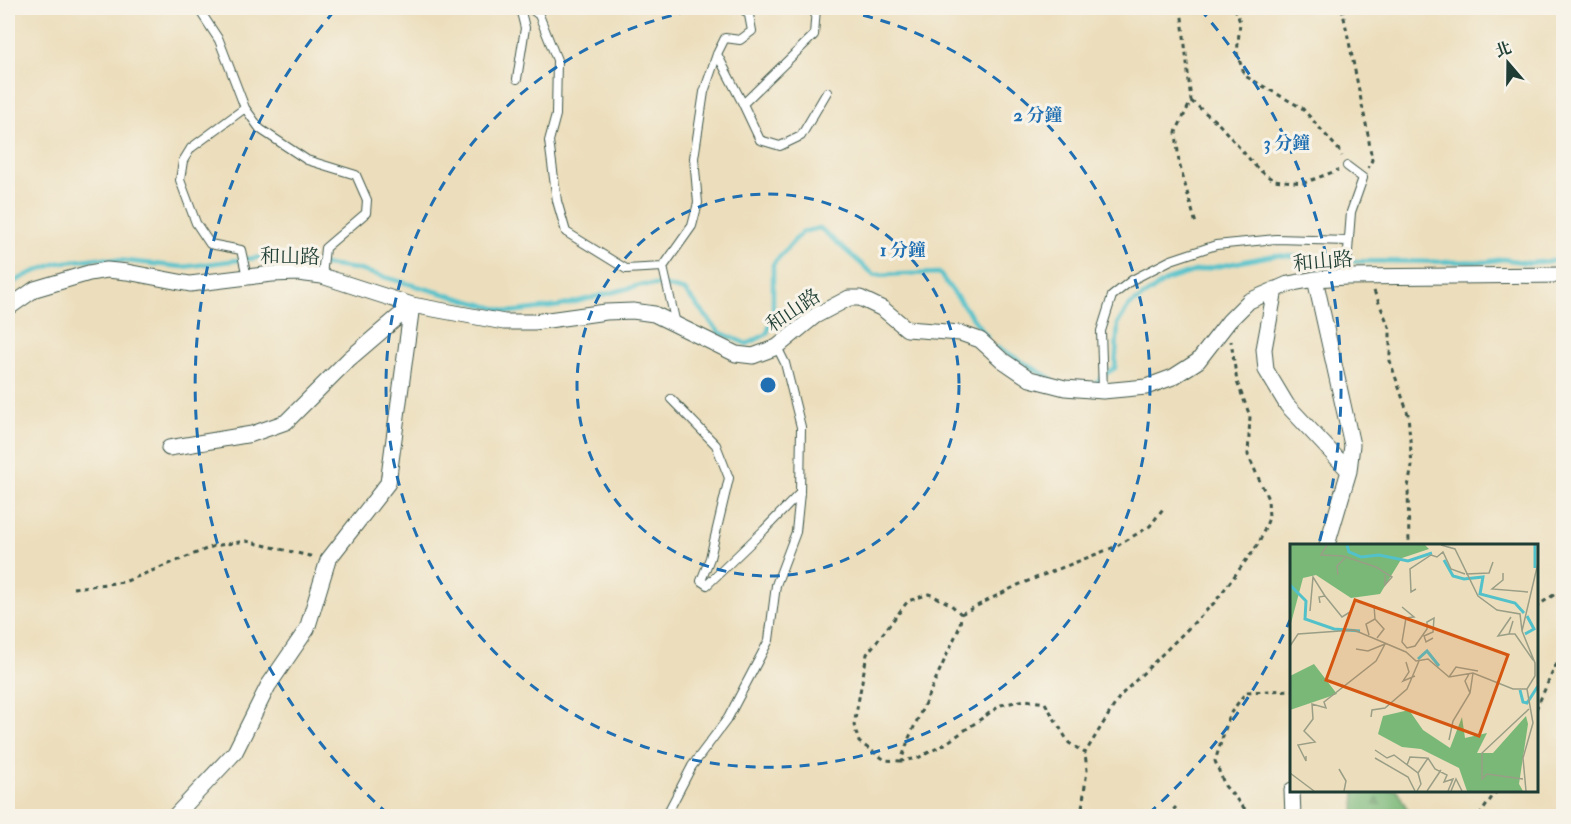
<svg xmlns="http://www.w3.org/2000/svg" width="1571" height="824" font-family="'IM FELL Double Pica','Noto Serif TC',serif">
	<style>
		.forest { fill: url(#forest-firs); stroke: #4c7a56; stroke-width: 1.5 }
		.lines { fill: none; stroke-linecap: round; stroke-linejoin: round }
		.stream { stroke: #53c1ca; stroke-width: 4.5 }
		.service-casing { stroke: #3e5548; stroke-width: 10 }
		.minor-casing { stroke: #3e5548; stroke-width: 17 }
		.path { stroke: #3e5548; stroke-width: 3; stroke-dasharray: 4.5 4.5; stroke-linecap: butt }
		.service { stroke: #fff; stroke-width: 8 }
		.minor { stroke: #fff; stroke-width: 15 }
		.ring { fill: none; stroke: #1f6fb2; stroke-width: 3; stroke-dasharray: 10 8 }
		.labels { text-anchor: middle; stroke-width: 6; stroke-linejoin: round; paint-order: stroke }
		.street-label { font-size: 20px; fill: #1f3d34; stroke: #f7f3e8 }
		.inset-river { fill: none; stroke: #53c1ca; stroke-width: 3 }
		.inset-road { fill: none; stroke: #9a9e86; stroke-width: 1.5 }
		.view { fill: #d45610; fill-opacity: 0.15; stroke: #d45610; stroke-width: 3 }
		.inset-edge { fill: none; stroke: #1f3d34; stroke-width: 3 }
		.centre { fill: #1f6fb2; stroke: #f7f3e8; stroke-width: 3 }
		.ring-label { font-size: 18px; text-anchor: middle; font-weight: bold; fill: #1f6fb2; stroke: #f7f3e8; stroke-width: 6; stroke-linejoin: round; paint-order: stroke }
	</style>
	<defs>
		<pattern id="forest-firs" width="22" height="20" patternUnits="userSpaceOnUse" patternTransform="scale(1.5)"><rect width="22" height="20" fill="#7ab878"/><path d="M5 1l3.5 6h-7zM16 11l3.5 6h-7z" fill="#639763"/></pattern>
	</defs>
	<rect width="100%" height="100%" fill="#f7f3e8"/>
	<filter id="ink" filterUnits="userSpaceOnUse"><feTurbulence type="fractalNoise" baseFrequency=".0167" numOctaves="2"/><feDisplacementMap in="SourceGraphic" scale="12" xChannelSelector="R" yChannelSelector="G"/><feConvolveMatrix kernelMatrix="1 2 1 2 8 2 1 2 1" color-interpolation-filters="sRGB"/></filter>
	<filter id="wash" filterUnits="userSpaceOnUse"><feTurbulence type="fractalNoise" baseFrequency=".008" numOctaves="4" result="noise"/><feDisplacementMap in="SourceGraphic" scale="24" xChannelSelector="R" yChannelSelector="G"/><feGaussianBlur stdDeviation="1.35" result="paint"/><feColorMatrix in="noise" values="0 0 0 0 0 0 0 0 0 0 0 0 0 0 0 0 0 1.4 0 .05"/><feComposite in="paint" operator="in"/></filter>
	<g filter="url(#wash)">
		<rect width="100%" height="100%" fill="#ecdebc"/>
		<!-- forest -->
		<path class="forest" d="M1355,790H1397L1411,816H1354Z"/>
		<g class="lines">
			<!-- stream -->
			<path class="stream" d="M8,285L29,274L58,263L98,258L183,267L263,257L356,269L509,312L560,306L641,285H662L685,291L719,332L747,344L767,334L773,313V264L802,232L820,228L874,275L939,273L987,337
				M997,347L1052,379
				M1093,385L1098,382L1102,376L1115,368L1118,323L1129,306L1167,280L1195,271L1275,255L1345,261L1485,262L1503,259L1529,263L1564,260"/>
		</g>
	</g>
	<g filter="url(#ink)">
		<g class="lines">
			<!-- service casing -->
			<g class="service-casing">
				<path id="service" d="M198,8L219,40L245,108L191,148L183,161L180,180L196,223L210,244L241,250L247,277
					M530,8L539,15L557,60L556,115L549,141L557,201L566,232L626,269L663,267L692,226L698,203L694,158L704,92L717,54L725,38L740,40L752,31L749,15L742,8
					M816,8L814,35L743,104L760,140L780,146L801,136L827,92
					M717,54L743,104
					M517,79L525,28L520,8
					M245,108L260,129L307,160L356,175L367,200L366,213L325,248L322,276
					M663,267L676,324
					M1346,277L1351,212L1363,178L1347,166
					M1103,391L1101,331L1112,296L1132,280L1171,260L1216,245L1276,239L1348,241
					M671,399L716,445L729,478L710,558L701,581L707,585L764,530L800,493
					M666,816L692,766L728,718L769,640L776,585L796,532L800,493L801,427L785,363L777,347"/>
			</g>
			<!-- minor casing -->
			<g class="minor-casing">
				<path id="minor" d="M1315,279L1352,445L1349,471
					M1275,289L1264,349L1266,370L1287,405L1349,471L1327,545
					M8,308L35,289L89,273L107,270L127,272L190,284L272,274L298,273L322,276L412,305L504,322H534L606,312L633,311L654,314L736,354L753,356L777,347L815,316L849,298H860L883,309L907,329L960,333L980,340L1002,360L1030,379L1065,388L1103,391L1146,387L1173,377L1198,361L1229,321L1249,301L1288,284L1315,279L1346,277L1564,275
					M169,448L252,434L286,422L349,359L412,305L388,483L328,560L307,629L268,686L235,752L175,816
					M1292,790L1293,816"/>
			</g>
			<!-- path -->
			<path class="path" d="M1181,8L1191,101L1176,132L1179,163L1196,224
				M1235,8L1240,22L1237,54L1245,76L1302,108L1339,150L1342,156
				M1342,8L1367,129L1372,160L1368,168
				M1191,101L1218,123L1258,169L1273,180L1304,183L1338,170
				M1374,291L1390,329V361L1408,414L1412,466L1408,487L1409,545
				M73,588L124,582L214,546L246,541L314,557
				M1536,608L1540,604L1564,588
				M961,614L1018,585L1117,546L1150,526L1165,506
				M1536,709L1564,647
				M901,761L885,760L859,742L854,725L867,654L908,601L929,594L950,604L961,614L960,626L909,738L901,761L918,758L945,744L1001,705L1025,700L1045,703L1069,743L1085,753L1120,696L1215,602L1259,543L1269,518L1268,499L1248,455L1250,416L1237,382L1231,341
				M1081,816L1087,770L1085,753
				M1167,816L1176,807
				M1251,816L1225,786L1215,761L1230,714L1246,692L1292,690
				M1479,816L1497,790"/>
			<!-- service -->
			<use href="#service" class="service"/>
			<!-- minor -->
			<use href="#minor" class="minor"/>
		</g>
	</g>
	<!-- distance rings -->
	<g class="ring">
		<circle cx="768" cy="385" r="191"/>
		<path d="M828 8A382 382 0 1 1 708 8"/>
		<path d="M1291 618A573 573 0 0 1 1148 814M388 814A573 573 0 0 1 336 9M1200 9A573 573 0 0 1 1319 543"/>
	</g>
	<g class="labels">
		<!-- street labels -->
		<g class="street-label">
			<text transform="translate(290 256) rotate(1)" y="7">和山路</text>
			<text transform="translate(1323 261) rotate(-5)" y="7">和山路</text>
			<text transform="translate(793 310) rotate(-34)" y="7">和山路</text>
		</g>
	</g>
	<!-- overview -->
	<g transform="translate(1290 544)">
		<rect width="248" height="248" fill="#ecdebc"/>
		<path d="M0,1H135L139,5L112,14L90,50L61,54L26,31L13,34L0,83ZM24,120L47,150L0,166V132ZM119,166L133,186L160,204L172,173L175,194L197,189L187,209H203L236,172L238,180L229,240L233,247H177L169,224L131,205L112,203L88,190L93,172Z" fill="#7ab878"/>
		<path class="inset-river" d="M57,1L59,8L71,13L89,11L118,17L142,9M245,1V24M154,16L163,32L174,35L193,33L190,50L225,59L234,69M0,41L16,57L15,75L44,85L70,87M235,90L244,85L237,72M128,115L137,107L149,122M230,146L233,158L237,159L248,142"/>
		<path class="inset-road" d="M37,1L31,11L53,12L86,23L102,33L95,41V31M151,1L165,5L188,52L207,66L230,70L232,87M213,29V36L202,45L238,48M176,30L199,29L203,18M48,31L47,22L55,14M126,45L121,48L120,25L141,11L147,13L153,8L161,25L175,30M35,52L52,73L60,68M112,63L124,73L116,74L112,98L117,104L125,102L137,85V78L144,74L143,88L134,92L136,98L143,94M20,67L23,33L35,52L29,53L30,59M221,73L208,92L219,90L223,77M85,75L94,85L87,94M219,90H225L243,116M79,91L76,80L85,75L84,61M0,102L8,90L64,86L116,108L126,117L138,115L159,133L183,129L223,145H237L243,179L233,214L236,247M116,118L119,128L113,137L125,132M159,133L166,123L188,127M237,145L245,132V119L232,87L248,19M180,149L183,129M81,173L82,166L95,164L117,145L129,117M159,196L163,177L180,149L175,137L179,130M85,206L97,214L104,211L128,229L131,240L127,247M16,212V217L8,201L25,198L14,187L23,175L22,160L36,164L34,158L86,117L95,100L78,107L66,105M85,214L118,233L125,247M117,221L120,213L137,214M49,225L56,237L54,247M0,229L24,247M128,229L138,214L145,225L157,231L154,238L163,235L158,247M233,235L197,230L192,235V209L239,165M137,247L151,226M161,247L166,235L172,247"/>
		<path class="view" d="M65,56L218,111L189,192L36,136Z"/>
		<rect width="248" height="248" class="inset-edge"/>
	</g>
	<circle cx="768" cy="385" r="9" class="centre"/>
	<g class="ring-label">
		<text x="1038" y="121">2 分鐘</text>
		<text x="1287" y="149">3 分鐘</text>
		<text x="903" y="256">1 分鐘</text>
	</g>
	<!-- margin -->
	<rect width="1571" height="824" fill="none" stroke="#f7f3e8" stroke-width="30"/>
	<!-- north arrow -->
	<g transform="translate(1508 63) rotate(340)" stroke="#f7f3e8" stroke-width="4.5" paint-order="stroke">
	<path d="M0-4.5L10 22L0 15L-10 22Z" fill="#1f3d34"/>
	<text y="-9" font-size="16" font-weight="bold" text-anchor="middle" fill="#1f3d34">北</text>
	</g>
</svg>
